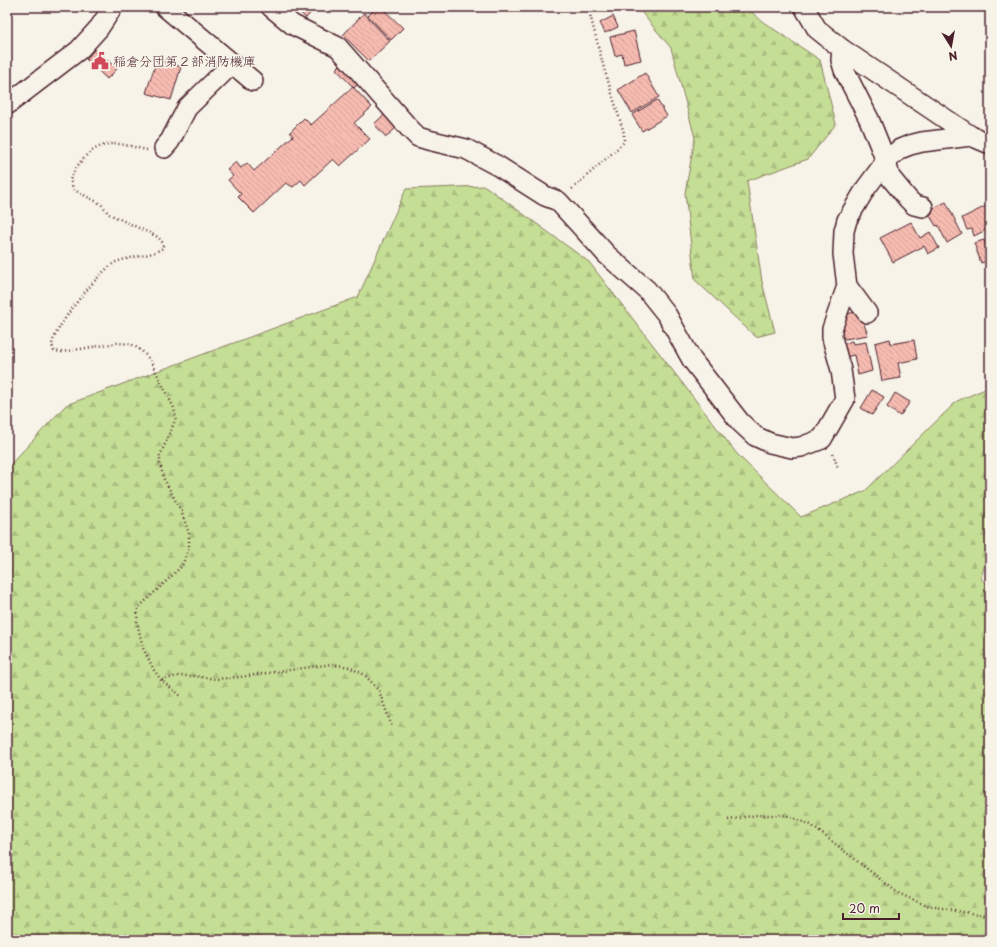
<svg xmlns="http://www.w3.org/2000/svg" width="997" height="947" font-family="'Playpen Sans','Klee One',sans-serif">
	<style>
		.forest { fill: url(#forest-firs); stroke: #887e60 }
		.building { fill: url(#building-back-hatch); stroke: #4a1f2b }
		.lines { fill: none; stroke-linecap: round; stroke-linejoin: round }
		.street-casing { stroke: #4a1f2b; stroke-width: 22 }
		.path { stroke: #4a1f2b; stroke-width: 2.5; stroke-dasharray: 1 3; stroke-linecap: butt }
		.street { stroke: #f7f3e8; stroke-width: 19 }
		.labels { text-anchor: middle; stroke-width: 3.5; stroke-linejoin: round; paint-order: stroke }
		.poi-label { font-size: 13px; fill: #4a1f2b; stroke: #f7f3e8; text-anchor: start }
	</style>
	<defs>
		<pattern id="forest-firs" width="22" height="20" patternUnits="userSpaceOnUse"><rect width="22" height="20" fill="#c5de95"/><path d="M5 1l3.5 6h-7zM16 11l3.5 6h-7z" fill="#abbe81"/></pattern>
		<pattern id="building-back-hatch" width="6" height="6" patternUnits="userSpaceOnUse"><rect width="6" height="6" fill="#f6bbb1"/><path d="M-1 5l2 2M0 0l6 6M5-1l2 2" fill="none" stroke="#d4a098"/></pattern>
	</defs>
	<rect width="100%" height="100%" fill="#f7f3e8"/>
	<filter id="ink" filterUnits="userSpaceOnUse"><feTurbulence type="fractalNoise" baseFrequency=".025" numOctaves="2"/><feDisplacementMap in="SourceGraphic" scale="8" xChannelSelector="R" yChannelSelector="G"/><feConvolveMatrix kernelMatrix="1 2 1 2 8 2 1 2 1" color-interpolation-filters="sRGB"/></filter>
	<g filter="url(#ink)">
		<!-- forest -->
		<path class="forest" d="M637,7H746L763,22L820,60L836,124L808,159L747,181L762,282L775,332L756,337L695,280L685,193L695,138L671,48Z
			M485,186L589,262L737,454L801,517L865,491L957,401L990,387V545L981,578L990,590V940H7V468L66,405L358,297L406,189Z"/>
		<!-- building -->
		<path class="building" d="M294,7H316L306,18Z
			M377,7H381L403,28L391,40L368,16Z
			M364,13L390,41L369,61L343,35Z
			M613,16L618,27L605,33L600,23Z
			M634,31L641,60L624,64L622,54L615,56L610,37Z
			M95,49L117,69L107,79L86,59Z
			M157,59L181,67L171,100L146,93Z
			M342,63L361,81L354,88L336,69Z
			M645,73L659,97L632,113L618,90Z
			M353,87L372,107L354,123L370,139L340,166L333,159L305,185L301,180L293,187L286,183L254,213L238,197L241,194L228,180L233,176L227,170L236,162L241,168L247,163L254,171L293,136L290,132L304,118L311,125Z
			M657,100L667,116L642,131L632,115Z
			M385,114L397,127L386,137L374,124Z
			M946,202L962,234L947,243L938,225L936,226L927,211Z
			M988,205L990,208V228L974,236L972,229L967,230L962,218Z
			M911,222L920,238L930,232L939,248L928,254L924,246L893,262L880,238Z
			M984,240L990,260L981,263L974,243Z
			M859,311L868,335L845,339L838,330L843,315Z
			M890,339L891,344L914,340L917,359L898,363L901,378L882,381L875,343Z
			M852,341L853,344L866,342L872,371L858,375L854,355L845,357L843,344Z
			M872,390L884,397L872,415L861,408Z
			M895,393L910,402L900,416L887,407Z"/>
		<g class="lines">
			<!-- street casing -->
			<g class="street-casing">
				<path id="street" d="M165,7L253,81
					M271,7L293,25L338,47L409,128L418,137L428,140L466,149L498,166L545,196L558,201L607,255L647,290L667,315L692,360L740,422L755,436L770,443L792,448L801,447L822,439L845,399L841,370L832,338V329L847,286L843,254L844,231L847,220L866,188L886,161L900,149L910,145L922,142L971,136
					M804,7L817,29L842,49L971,136L990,144
					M842,49L841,60L844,70L869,119L886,161L890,177L908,199L914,205L923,207
					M7,105L79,50L99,28L113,7
					M164,148L170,141L187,108L232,64
					M847,286L867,313"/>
			</g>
			<!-- path -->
			<path class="path" d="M147,150C137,148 122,143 113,144C92,144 77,163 70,180L74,190L101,204L109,214L158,237L163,243V248C149,257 131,256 116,262C101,269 53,328 52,345C52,346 54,349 54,351L62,352L117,343L131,344L142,351L150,360L174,408L176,418L160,456V464L164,479L181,511L189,533V548L182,566L138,608L137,622L143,648L154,670L161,680L181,696
				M572,189L618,148L624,142V133L604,68L588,7
				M833,454L838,468
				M162,680L177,676H194L216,679L240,677L332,664L349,667L365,675L379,691L392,727
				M728,820L757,815H786L811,825L898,893L929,907L990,916"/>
			<!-- street -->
			<use href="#street" class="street"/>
		</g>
	</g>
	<!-- icons -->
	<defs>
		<g id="civic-bare" transform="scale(1.38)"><path d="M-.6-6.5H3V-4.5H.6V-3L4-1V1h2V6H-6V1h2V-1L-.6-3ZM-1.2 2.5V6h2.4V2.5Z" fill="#d1495b" stroke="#f7f3e8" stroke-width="2.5" paint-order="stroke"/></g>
	</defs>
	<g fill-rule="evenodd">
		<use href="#civic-bare" x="100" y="61"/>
	</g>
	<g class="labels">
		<!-- poi labels -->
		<g class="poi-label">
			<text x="113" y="66">稲倉分団第２部消防機庫</text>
		</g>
	</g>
	<!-- margin -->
	<rect width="997" height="947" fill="none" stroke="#f7f3e8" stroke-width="24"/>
	<rect x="12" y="12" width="973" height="923" fill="none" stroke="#4a1f2b" stroke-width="1.5" filter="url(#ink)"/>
	<!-- north arrow -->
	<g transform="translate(951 46) rotate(169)" stroke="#f7f3e8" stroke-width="3" paint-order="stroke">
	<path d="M0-3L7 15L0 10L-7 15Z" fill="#4a1f2b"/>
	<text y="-6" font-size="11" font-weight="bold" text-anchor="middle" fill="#4a1f2b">N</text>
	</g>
	<!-- scale -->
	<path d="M843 913v6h56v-6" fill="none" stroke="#4a1f2b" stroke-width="2"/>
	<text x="849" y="913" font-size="12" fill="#4a1f2b" stroke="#f7f3e8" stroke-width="3" paint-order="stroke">20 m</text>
</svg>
